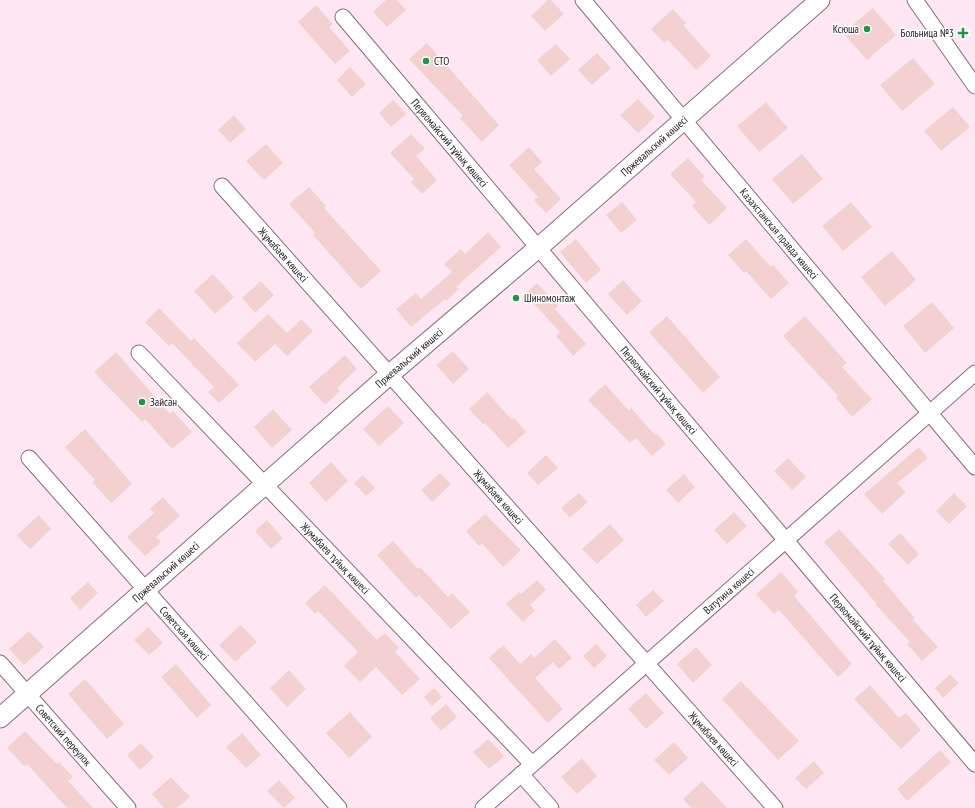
<svg xmlns="http://www.w3.org/2000/svg" width="975" height="808" font-family="'PT Sans Narrow',sans-serif">
	<style>
		.building { fill: #f2d1d0 }
		.lines { fill: none; stroke-linecap: round; stroke-linejoin: round }
		.minor-casing { stroke: #856c79; stroke-width: 17 }
		.tertiary-casing { stroke: #856c79; stroke-width: 21 }
		.minor { stroke: #fff; stroke-width: 15 }
		.tertiary { stroke: #fff; stroke-width: 19 }
		.poi-dot { fill: #24924b; stroke: #fff; stroke-width: 1.5 }
		.labels { text-anchor: middle; stroke-width: 3; stroke-linejoin: round; paint-order: stroke }
		.poi-label { font-size: 11px; fill: #22181d; stroke: #fff; text-anchor: start }
		.street-label { font-size: 11px; fill: #22181d; stroke: #fff }
	</style>
	<rect width="100%" height="100%" fill="#fee7f3"/>
	<!-- building -->
	<path class="building" d="M386,0H397L406,10L387,27L373,12Z
		M548,0H551L564,14L545,31L531,16Z
		M316,5L333,24L329,27L350,51L335,64L298,22Z
		M873,8L896,35L867,60L843,33Z
		M673,9L686,23L684,26L711,56L696,70L668,40L664,43L651,29Z
		M427,43L499,125L482,142L460,118L463,116L409,59Z
		M556,44L570,59L551,76L537,60Z
		M597,53L611,68L592,85L578,70Z
		M913,58L935,84L902,111L880,85Z
		M350,67L366,84L352,97L337,80Z
		M638,99L655,117L638,133L620,115Z
		M393,100L406,114L391,127L379,113Z
		M766,102L788,128L759,152L737,126Z
		M953,107L970,127L941,151L924,131Z
		M234,115L246,129L230,143L218,130Z
		M411,134L425,149L416,156L437,180L422,194L411,182L414,179L390,153Z
		M266,144L283,163L264,180L246,161Z
		M529,147L542,162L534,169L561,199L546,213L534,200L538,197L509,165Z
		M802,154L823,179L793,204L772,179Z
		M688,158L705,177L701,180L727,208L709,225L692,206L696,202L670,174Z
		M309,187L326,206L324,208L381,271L361,289L313,235L315,233L289,204Z
		M622,202L637,220L621,233L606,215Z
		M851,202L872,227L843,251L822,226Z
		M488,232L501,247L456,287L459,289L446,301L445,299L411,327L396,309L416,293L421,299L452,272L444,264L461,249L465,254Z
		M576,239L601,270L586,283L560,252Z
		M746,239L771,267L773,265L789,283L771,299L746,271L744,273L728,255Z
		M892,251L916,280L885,306L861,277Z
		M213,274L234,297L215,314L194,291Z
		M623,280L642,301L627,315L608,294Z
		M261,281L274,295L255,313L242,298Z
		M537,283L558,306L555,309L586,344L573,356L556,336L560,332L525,294Z
		M932,302L954,328L925,353L903,326Z
		M159,308L191,341L194,338L239,385L219,403L208,392L214,387L172,343L169,346L145,322Z
		M268,314L287,333L301,319L313,331L287,356L275,344L255,362L237,343Z
		M667,316L720,377L703,393L649,332Z
		M805,316L847,363L842,367L872,399L852,417L836,398L838,396L783,336Z
		M453,351L469,369L453,384L436,365Z
		M116,352L170,414L173,411L192,432L172,449L145,419L142,422L94,372Z
		M345,355L357,369L337,388L340,391L325,405L309,387Z
		M605,384L629,411L631,408L655,435L657,434L666,444L652,456L636,438L630,443L588,400Z
		M487,392L512,420L514,418L526,432L508,448L485,423L483,424L469,409Z
		M388,406L404,423L379,446L363,429Z
		M273,409L292,430L272,448L254,427Z
		M85,429L132,484L111,503L92,482L95,480L65,447Z
		M919,447L928,458L897,483L906,492L882,514L864,494Z
		M546,455L558,468L538,485L527,473Z
		M788,458L806,477L792,490L774,471Z
		M331,462L348,481L326,502L309,483Z
		M440,473L451,484L432,502L421,490Z
		M684,474L695,487L678,503L666,490Z
		M363,475L375,488L366,496L354,483Z
		M579,493L588,502L570,518L561,508Z
		M954,493L967,506L949,524L936,511Z
		M163,497L180,516L156,537L161,542L145,556L127,537L154,513L150,509Z
		M734,512L747,526L727,544L714,530Z
		M485,514L521,550L503,567L482,543L479,546L466,531Z
		M39,515L51,529L30,549L17,535Z
		M267,520L283,538L271,549L255,531Z
		M610,524L624,540L597,564L582,549Z
		M839,529L885,579L883,580L895,595L915,618L913,620L938,647L922,661L907,644L910,642L875,604L876,603L824,542Z
		M900,533L919,554L908,565L888,544Z
		M393,541L418,569L420,567L448,597L452,593L470,612L451,629L419,595L416,598L377,555Z
		M781,572L798,592L794,596L852,664L838,677L779,610L774,614L756,594Z
		M537,580L546,590L530,605L535,610L523,622L506,604L519,592L521,594Z
		M88,582L98,593L80,610L70,598Z
		M325,585L377,640L385,633L399,648L395,652L420,679L402,695L376,667L360,682L344,666L358,652L318,611L315,614L305,603Z
		M653,590L664,601L646,617L636,605Z
		M241,625L257,642L235,662L219,645Z
		M148,627L163,643L149,655L134,640Z
		M29,631L44,647L24,665L9,649Z
		M555,639L572,658L559,669L553,662L535,678L563,709L548,723L489,658L503,645L520,664L531,654L534,658Z
		M596,644L607,656L594,668L583,656Z
		M696,647L712,665L693,683L677,664Z
		M176,664L211,705L197,718L161,677Z
		M289,670L306,689L287,707L270,688Z
		M950,674L959,683L943,698L935,688Z
		M85,679L124,724L107,739L68,694Z
		M741,681L799,741L778,760L722,699Z
		M870,685L899,718L906,713L921,730L901,749L854,699Z
		M434,688L442,697L432,706L424,697Z
		M646,693L664,713L646,729L628,709Z
		M446,704L457,717L441,731L430,718Z
		M350,712L372,737L349,758L326,733Z
		M25,731L57,764L59,762L73,777L68,781L93,808H67L27,764L24,766L7,748Z
		M242,733L261,755L246,768L226,747Z
		M488,739L504,756L489,769L473,752Z
		M674,742L688,758L669,775L654,760Z
		M141,743L154,757L140,770L127,755Z
		M940,750L951,762L907,801L897,789Z
		M582,758L597,776L577,794L561,777Z
		M814,761L824,773L806,789L795,778Z
		M171,777L190,797L177,808H164L152,794Z
		M279,780L295,798L284,808L267,791Z
		M702,781L727,808H691L683,799Z"/>
	<g class="lines">
		<!-- minor casing -->
		<g class="minor-casing">
			<g id="minor">
				<path id="s1" d="M583,0L975,467"/>
				<path d="M915,0L975,86"/>
				<path id="s2" d="M343,17L975,764"/>
				<path id="s3" d="M222,186L775,808"/>
				<path id="s4" d="M139,353L532,764"/>
				<path id="s5" d="M29,458L339,808"/>
				<path id="s6" d="M0,663L128,808"/>
				<path d="M521,774L551,808"/>
				<path id="s7" d="M483,808L975,373"/>
			</g>
		</g>
		<!-- tertiary casing -->
		<g class="tertiary-casing">
			<g id="tertiary">
				<path id="s8" d="M0,718L389,375L538,248L820,0"/>
			</g>
		</g>
		<!-- minor -->
		<use href="#minor" class="minor"/>
		<!-- tertiary -->
		<use href="#tertiary" class="tertiary"/>
	</g>
	<!-- markers -->
	<g class="poi-dot">
		<circle cx="867" cy="29" r="4"/>
		<path d="M961 27h4v4h4v4h-4v4h-4v-4h-4v-4h4z"/>
		<circle cx="426" cy="61" r="4"/>
		<circle cx="516" cy="298" r="4"/>
		<circle cx="142" cy="402" r="4"/>
	</g>
	<g class="labels">
		<!-- poi labels -->
		<g class="poi-label">
			<text x="859" y="33" text-anchor="end">Ксюша</text>
			<text x="954" y="37" text-anchor="end">Больница №3</text>
			<text x="434" y="65">СТО</text>
			<text x="524" y="302">Шиномонтаж</text>
			<text x="150" y="406">Зайсан</text>
		</g>
		<!-- street labels -->
		<g class="street-label">
			<text dy="4" stroke="none"><textPath href="#s2" startOffset="165">Первомайский тұйық көшесі</textPath></text>
			<text dy="4" stroke="none"><textPath href="#s8" startOffset="869">Пржевальский көшесі</textPath></text>
			<text dy="4" stroke="none"><textPath href="#s1" startOffset="305">Казахстанская правда көшесі</textPath></text>
			<text dy="4" stroke="none"><textPath href="#s3" startOffset="92">Жұмабаев көшесі</textPath></text>
			<text dy="4" stroke="none"><textPath href="#s8" startOffset="545">Пржевальский көшесі</textPath></text>
			<text dy="4" stroke="none"><textPath href="#s2" startOffset="489">Первомайский тұйық көшесі</textPath></text>
			<text dy="4" stroke="none"><textPath href="#s3" startOffset="416">Жұмабаев көшесі</textPath></text>
			<text dy="4" stroke="none"><textPath href="#s4" startOffset="284">Жумабаев тұйық көшесі</textPath></text>
			<text dy="4" stroke="none"><textPath href="#s8" startOffset="221">Пржевальский көшесі</textPath></text>
			<text dy="4" stroke="none"><textPath href="#s7" startOffset="328">Ватутина көшесі</textPath></text>
			<text dy="4" stroke="none"><textPath href="#s5" startOffset="234">Советская көшесі</textPath></text>
			<text dy="4" stroke="none"><textPath href="#s2" startOffset="813">Первомайский тұйық көшесі</textPath></text>
			<text dy="4" stroke="none"><textPath href="#s6" startOffset="96">Советский переулок</textPath></text>
			<text dy="4" stroke="none"><textPath href="#s3" startOffset="740">Жұмабаев көшесі</textPath></text>
		</g>
	</g>
</svg>
